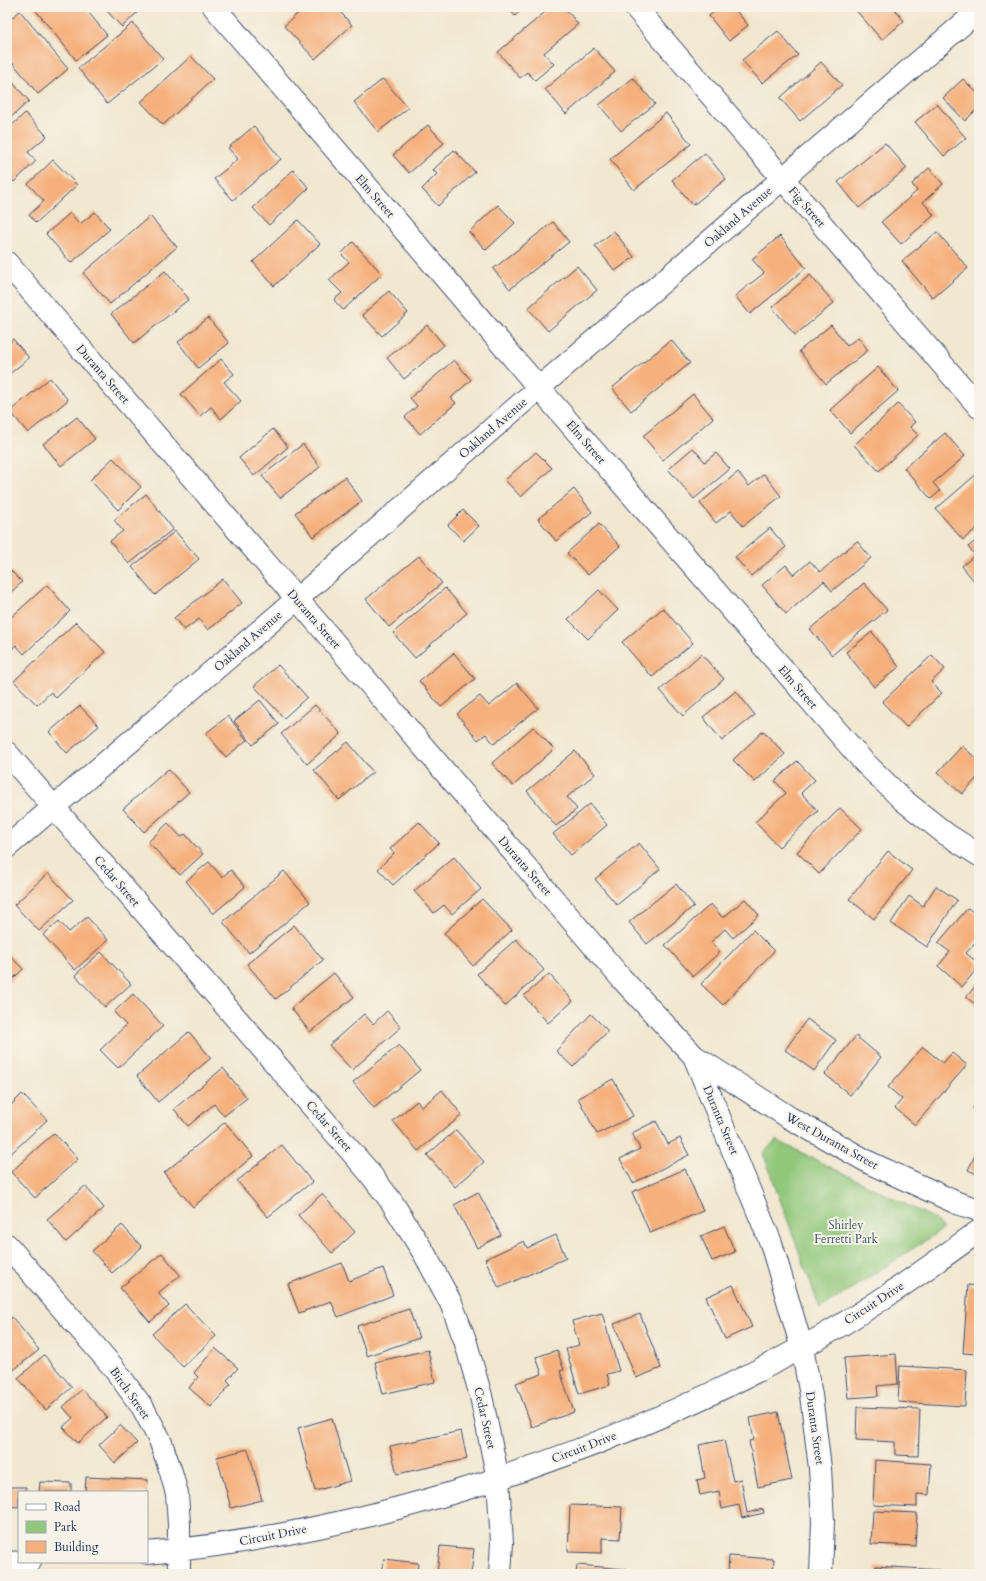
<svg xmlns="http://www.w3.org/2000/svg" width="986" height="1581" font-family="Cardo,serif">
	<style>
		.green { fill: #91c77a; stroke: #567b6c }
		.building { fill: #f6b07d }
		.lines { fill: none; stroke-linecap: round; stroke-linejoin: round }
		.street-casing { stroke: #3b4b6f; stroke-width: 24 }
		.street { stroke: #fff; stroke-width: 22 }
		.labels { text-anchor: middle; stroke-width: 4; stroke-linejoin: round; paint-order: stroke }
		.street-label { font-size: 12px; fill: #1b2f5e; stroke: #f7f3e8 }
		.park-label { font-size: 12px; fill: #385565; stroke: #f7f3e8 }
	</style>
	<rect width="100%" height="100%" fill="#f7f3e8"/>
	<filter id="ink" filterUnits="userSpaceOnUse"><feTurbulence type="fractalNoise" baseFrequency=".025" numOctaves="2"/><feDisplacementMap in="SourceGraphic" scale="8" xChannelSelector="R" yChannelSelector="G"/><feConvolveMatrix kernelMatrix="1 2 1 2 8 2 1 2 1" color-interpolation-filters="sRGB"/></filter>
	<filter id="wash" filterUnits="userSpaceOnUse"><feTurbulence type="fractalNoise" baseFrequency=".012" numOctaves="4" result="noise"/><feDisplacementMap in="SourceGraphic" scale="16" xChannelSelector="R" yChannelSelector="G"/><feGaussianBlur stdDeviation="0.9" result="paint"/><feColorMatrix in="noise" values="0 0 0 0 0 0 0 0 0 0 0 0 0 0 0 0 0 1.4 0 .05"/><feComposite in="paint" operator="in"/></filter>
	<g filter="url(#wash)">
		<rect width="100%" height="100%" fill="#f2e7cf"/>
		<!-- green -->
		<path class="green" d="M776,1140L935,1219L943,1229L820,1309L763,1153Z"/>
		<g id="blocks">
			<!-- building -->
			<path class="building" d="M33,7H84L107,35L76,60Z
				M103,7H143L122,27Z
				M305,7H323L327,11L331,7H336L352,25L315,59L284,26Z
				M507,7H524L515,16Z
				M551,7H564L578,24L544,53L554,64L535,80L527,72L520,78L498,52Z
				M720,7H733L748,25L729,41L709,16Z
				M853,7H893L904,21L882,40Z
				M20,11L68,69L38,94L7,56V22Z
				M133,23L163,59L107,104L78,68Z
				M778,31L798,55L762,83L742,60Z
				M594,48L615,72L566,114L545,89Z
				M191,56L213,79L163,125L141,102Z
				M821,62L842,85L800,121L780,98Z
				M7,76L29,101L7,121Z
				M633,78L655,104L621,131L599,105Z
				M383,79L408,108L378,132L354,102Z
				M963,79L979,95V107L965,121L943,98Z
				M937,104L966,138L944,156L915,122Z
				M25,113L47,136L28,152L36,161L14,182L7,175V145L11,141L7,137V130Z
				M666,113L691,144L634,190L610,159Z
				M428,125L444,143L409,173L393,155Z
				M254,126L281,159L233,200L214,179L238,159L228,148Z
				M885,143L907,168L859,208L838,182Z
				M454,150L475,172L438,206L422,189L437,174L433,170Z
				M705,153L726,179L693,205L672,180Z
				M53,160L77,185L36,223L29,215L44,201L28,184Z
				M929,168L943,184L923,202L934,215L901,244L881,222L917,191L912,184Z
				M293,170L309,188L269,225L253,208Z
				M498,205L515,223L486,250L469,232Z
				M95,212L110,229L71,263L46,234L70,213L80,224Z
				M150,216L177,247L110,304L83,273Z
				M298,220L320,244L274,286L253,262Z
				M553,222L569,242L510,289L493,269Z
				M614,231L634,257L615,271L595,246Z
				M937,232L968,268L933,298L902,261Z
				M780,236L806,268L750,314L735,296L764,273L752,259Z
				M353,242L382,274L343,310L334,300L342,293L329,280L349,262L341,254Z
				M577,266L597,290L548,331L528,308Z
				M165,271L189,299L134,343L111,314Z
				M810,275L834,303L795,335L772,307Z
				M389,291L408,313L382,336L362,315Z
				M208,318L229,343L198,368L178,342Z
				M427,325L444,345L404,379L387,358Z
				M831,325L847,346L858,337L868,350L826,384L799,351Z
				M13,339L29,358L7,376V344Z
				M671,340L690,363L631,411L612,388Z
				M221,359L234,374L224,382L241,401L221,419L211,407L200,416L181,394Z
				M454,360L471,380L451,398L456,403L420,434L405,417L417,406L410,398Z
				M878,367L898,391L850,433L830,410Z
				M50,378L68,400L28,433L10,411Z
				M693,394L713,418L663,460L643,436Z
				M898,404L915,422L910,427L918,435L879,471L854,445Z
				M77,417L95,439L61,466L43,444Z
				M273,429L288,447L254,476L239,458Z
				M945,433L965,456L933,483L940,491L931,499L904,468Z
				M303,444L320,467L280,498L262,476Z
				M693,448L705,462L716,453L730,469L694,499L668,469Z
				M536,452L552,468L521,497L505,480Z
				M113,458L141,487L118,510L90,480Z
				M738,472L749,486L764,474L781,496L743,526L731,511L716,523L700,503Z
				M979,472V526L963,540L936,509Z
				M345,477L362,501L313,537L295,513Z
				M574,489L592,512L556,541L538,519Z
				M146,494L173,529L129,564L110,541L123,531L114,520Z
				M463,510L479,526L463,541L448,525Z
				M599,524L620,546L588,575L567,553Z
				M770,528L786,547L751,576L735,557Z
				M175,531L199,559L155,595L132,567Z
				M979,538V587L962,566L975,555L968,547Z
				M857,541L871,558L832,591L824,581L786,614L762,585L786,565L794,575L810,561L820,572Z
				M419,556L442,583L389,627L366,599Z
				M7,567L22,582L7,596Z
				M223,579L242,603L208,630L199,619L184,630L174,618Z
				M864,583L887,610L832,655L810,629Z
				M47,585L70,611L24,654L16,645L7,653V621Z
				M445,588L467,613L415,658L393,633Z
				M599,590L618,610L588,639L568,619Z
				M663,608L693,643L652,677L622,642Z
				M76,622L105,652L56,698L51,692L37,705L14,681Z
				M872,632L899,667L874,687L846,652Z
				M454,653L475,679L441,707L419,681Z
				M701,654L724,679L683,716L660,690Z
				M932,655L945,669L931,682L942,693L906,727L882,702Z
				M278,665L307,697L284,718L254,686Z
				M517,683L538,708L494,744L486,734L478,740L457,714L480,696L489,706Z
				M736,691L755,715L722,741L703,717Z
				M260,700L279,724L253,745L234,721Z
				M315,705L341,734L307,764L281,734Z
				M80,706L99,726L67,753L49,732Z
				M228,716L247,740L226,757L206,733Z
				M533,727L554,749L513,786L492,763Z
				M763,731L785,754L755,782L733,760Z
				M348,742L373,772L339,800L314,770Z
				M962,746L979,761V776L962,794L938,772Z
				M575,751L595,774L567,797L577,809L556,826L527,791Z
				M797,761L815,780L801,793L818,811L779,847L755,822L786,793L775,781Z
				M168,769L189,792L144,832L123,809Z
				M590,804L607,825L571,855L553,834Z
				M840,808L862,829L819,874L797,852Z
				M419,822L439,843L393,885L378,869L394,853L390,849Z
				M168,823L181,837L185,834L203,854L180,875L148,842Z
				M639,843L660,869L617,905L595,879Z
				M888,851L912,870L874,919L849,899Z
				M454,857L481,889L452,914L444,905L434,913L414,891Z
				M209,862L222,877L231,870L245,887L213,914L186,881Z
				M284,871L310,902L249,953L223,922Z
				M48,873L73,900L39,931L14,905Z
				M676,884L694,906L647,944L629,922Z
				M936,886L957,900L927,947L891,923L909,896L923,906Z
				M482,899L512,930L473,966L444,933Z
				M745,899L759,915L733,938L725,929L711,942L720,952L693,976L665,945L711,904L723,918Z
				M968,908L979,917V938L966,953L979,964V966L962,987L938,966L950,952L938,943Z
				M87,917L108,940L75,970L43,935L59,921L69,932Z
				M294,925L323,960L276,999L247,964Z
				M753,930L774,951L723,1005L701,984Z
				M516,939L544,970L505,1006L477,974Z
				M7,952L23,969L7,985Z
				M101,952L131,984L105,1007L75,975Z
				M334,973L354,997L310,1032L291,1008Z
				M549,974L573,1001L548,1023L524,996Z
				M979,982V1007L966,997Z
				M133,994L163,1026L118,1068L100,1050L126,1025L114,1012Z
				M387,1011L401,1027L352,1070L329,1045L364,1014L373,1024Z
				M591,1014L608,1031L573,1067L556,1051Z
				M807,1019L836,1040L814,1071L785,1050Z
				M189,1032L211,1058L158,1102L137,1076Z
				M856,1036L881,1057L850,1095L825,1074Z
				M399,1045L420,1070L374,1108L353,1082Z
				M923,1047L943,1063L952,1053L967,1065L915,1125L895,1108L902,1099L888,1087Z
				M223,1068L247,1098L224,1116L214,1104L188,1126L174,1109Z
				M613,1079L633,1116L597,1134L578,1098Z
				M442,1090L462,1115L418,1151L393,1121L417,1101L422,1107Z
				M979,1091V1111L973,1109Z
				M22,1094L47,1120L7,1157V1109Z
				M656,1121L668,1144L680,1138L689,1155L633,1183L620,1159L640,1149L632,1133Z
				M225,1122L253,1156L193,1207L164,1173Z
				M456,1130L484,1162L455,1187L427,1155Z
				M54,1133L78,1159L35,1198L11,1172Z
				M282,1145L312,1182L268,1217L237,1181Z
				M979,1147V1175L968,1170Z
				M685,1169L703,1211L650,1233L632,1192Z
				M85,1186L104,1208L66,1242L47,1219Z
				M478,1192L501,1235L477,1248L454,1205Z
				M322,1194L355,1232L332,1253L298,1215Z
				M122,1225L142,1247L112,1273L92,1251Z
				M724,1226L735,1252L712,1261L701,1236Z
				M556,1235L566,1258L499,1288L485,1259L524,1241L527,1248Z
				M162,1253L180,1275L158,1293L169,1306L150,1322L120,1288Z
				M342,1263L349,1281L383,1268L393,1295L338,1317L331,1301L299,1313L288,1284Z
				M733,1285L752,1327L725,1339L706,1297Z
				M968,1285L979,1286V1354L963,1353Z
				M185,1304L216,1336L183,1367L152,1334Z
				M409,1309L419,1338L367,1356L357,1326Z
				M602,1313L619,1371L607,1374L610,1385L579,1394L566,1349L579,1345L572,1321Z
				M640,1314L661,1368L636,1378L614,1324Z
				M12,1317L39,1350L10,1373L7,1369V1321Z
				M215,1348L238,1368L227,1380L231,1384L211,1407L189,1388L198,1377L194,1373Z
				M428,1350L435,1382L383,1394L375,1362Z
				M557,1350L564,1370L560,1371L574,1412L532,1427L516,1383L542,1374L536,1357Z
				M896,1354L898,1384L877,1386L878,1396L848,1398L844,1358Z
				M44,1355L72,1387L46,1410L18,1378Z
				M900,1366L967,1370L965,1406L898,1402Z
				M82,1389L107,1417L78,1443L63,1427L73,1418L63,1407Z
				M857,1407L920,1409L918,1456L895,1455V1442L856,1440Z
				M778,1412L792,1480L758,1487L749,1441L754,1440L750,1418Z
				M332,1418L350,1481L315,1491L298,1428Z
				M120,1425L137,1443L115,1463L99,1445Z
				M461,1431L467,1459L397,1474L390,1446Z
				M724,1440L733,1481L741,1479L747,1513L763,1509L764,1513L742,1518L739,1505L722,1509L719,1491L700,1495L697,1480L705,1478L699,1445Z
				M248,1449L262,1500L231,1508L217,1457Z
				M875,1460L931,1464L929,1495L917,1494V1507L873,1505Z
				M86,1477L148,1480L147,1492H85Z
				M7,1479H9V1487H26V1492H19V1507L7,1506Z
				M40,1482L71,1483V1492H39Z
				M570,1505L622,1507L620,1539L602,1538V1553L568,1552Z
				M873,1511L917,1513L915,1546L871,1544Z
				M440,1546L474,1549L471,1574H437Z
				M729,1556L774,1559L773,1574H728Z
				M384,1559L418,1563L417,1574H382Z
				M577,1565L626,1569V1574H576Z
				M876,1566L940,1570V1574H876Z"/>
		</g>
	</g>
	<g filter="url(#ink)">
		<use href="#blocks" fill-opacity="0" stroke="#3b4b6f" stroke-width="1"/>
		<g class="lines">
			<!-- street casing -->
			<g class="street-casing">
				<path id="street" d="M214,7L539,388L863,761L903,800L946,834L979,855
					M635,7L979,407
					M7,263L297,599L622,979L694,1056L771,1243L802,1348L811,1395L820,1468L823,1522L821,1574
					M7,753L368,1171L391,1201L424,1253L451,1303L465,1340L481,1396L498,1479L502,1543L500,1574
					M7,847L297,599L539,388L979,10
					M694,1056L790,1118L870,1163L957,1203L979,1210
					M7,1245L113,1367L143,1408L160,1440L171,1472L177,1494L179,1524V1574
					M147,1553C370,1533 604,1455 801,1348C863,1315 922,1272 979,1231
					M7,1563L30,1562"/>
			</g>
			<!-- street -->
			<use href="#street" class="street"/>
		</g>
	</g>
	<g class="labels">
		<!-- street labels -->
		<g class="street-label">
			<text transform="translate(375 196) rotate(49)" y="4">Elm Street</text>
			<text transform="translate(807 207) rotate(49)" y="4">Fig Street</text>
			<text transform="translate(738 217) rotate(-41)" y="4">Oakland Avenue</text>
			<text transform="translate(103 374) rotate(49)" y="4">Duranta Street</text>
			<text transform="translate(493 428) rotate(-41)" y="4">Oakland Avenue</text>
			<text transform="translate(586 442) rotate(49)" y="4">Elm Street</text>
			<text transform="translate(314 619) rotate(49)" y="4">Duranta Street</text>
			<text transform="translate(248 641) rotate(-41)" y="4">Oakland Avenue</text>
			<text transform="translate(798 687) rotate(49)" y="4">Elm Street</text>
			<text transform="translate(525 866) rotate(49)" y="4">Duranta Street</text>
			<text transform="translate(117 881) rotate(49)" y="4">Cedar Street</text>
			<text transform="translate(721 1120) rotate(67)" y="4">Duranta Street</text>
			<text transform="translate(329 1126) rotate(49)" y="4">Cedar Street</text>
			<text transform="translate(832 1141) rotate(29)" y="4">West Duranta Street</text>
			<text transform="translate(874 1303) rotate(-33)" y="4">Circuit Drive</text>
			<text transform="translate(130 1393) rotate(55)" y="4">Birch Street</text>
			<text transform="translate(485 1418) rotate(77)" y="4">Cedar Street</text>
			<text transform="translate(815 1428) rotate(82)" y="4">Duranta Street</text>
			<text transform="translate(584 1447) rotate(-21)" y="4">Circuit Drive</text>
			<text transform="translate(273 1535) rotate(-11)" y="4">Circuit Drive</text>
		</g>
		<!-- park labels -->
		<g class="park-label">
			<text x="846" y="1229">Shirley<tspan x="846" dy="14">Ferretti Park</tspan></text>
		</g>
	</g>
	<!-- margin -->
	<rect width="986" height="1581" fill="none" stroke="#f7f3e8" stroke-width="24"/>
	<!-- legend -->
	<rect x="18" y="1491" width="130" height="72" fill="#f7f3e8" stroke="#9fa5b1"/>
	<rect x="26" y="1504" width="20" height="6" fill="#ffffff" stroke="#9fa5b1"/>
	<text x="54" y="1511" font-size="12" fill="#1b2f5e">Road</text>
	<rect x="26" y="1521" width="20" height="12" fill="#91c77a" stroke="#9fa5b1"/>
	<text x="54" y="1531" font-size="12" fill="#1b2f5e">Park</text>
	<rect x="26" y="1541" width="20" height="12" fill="#f6b07d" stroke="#9fa5b1"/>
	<text x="54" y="1551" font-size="12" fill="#1b2f5e">Building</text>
</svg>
